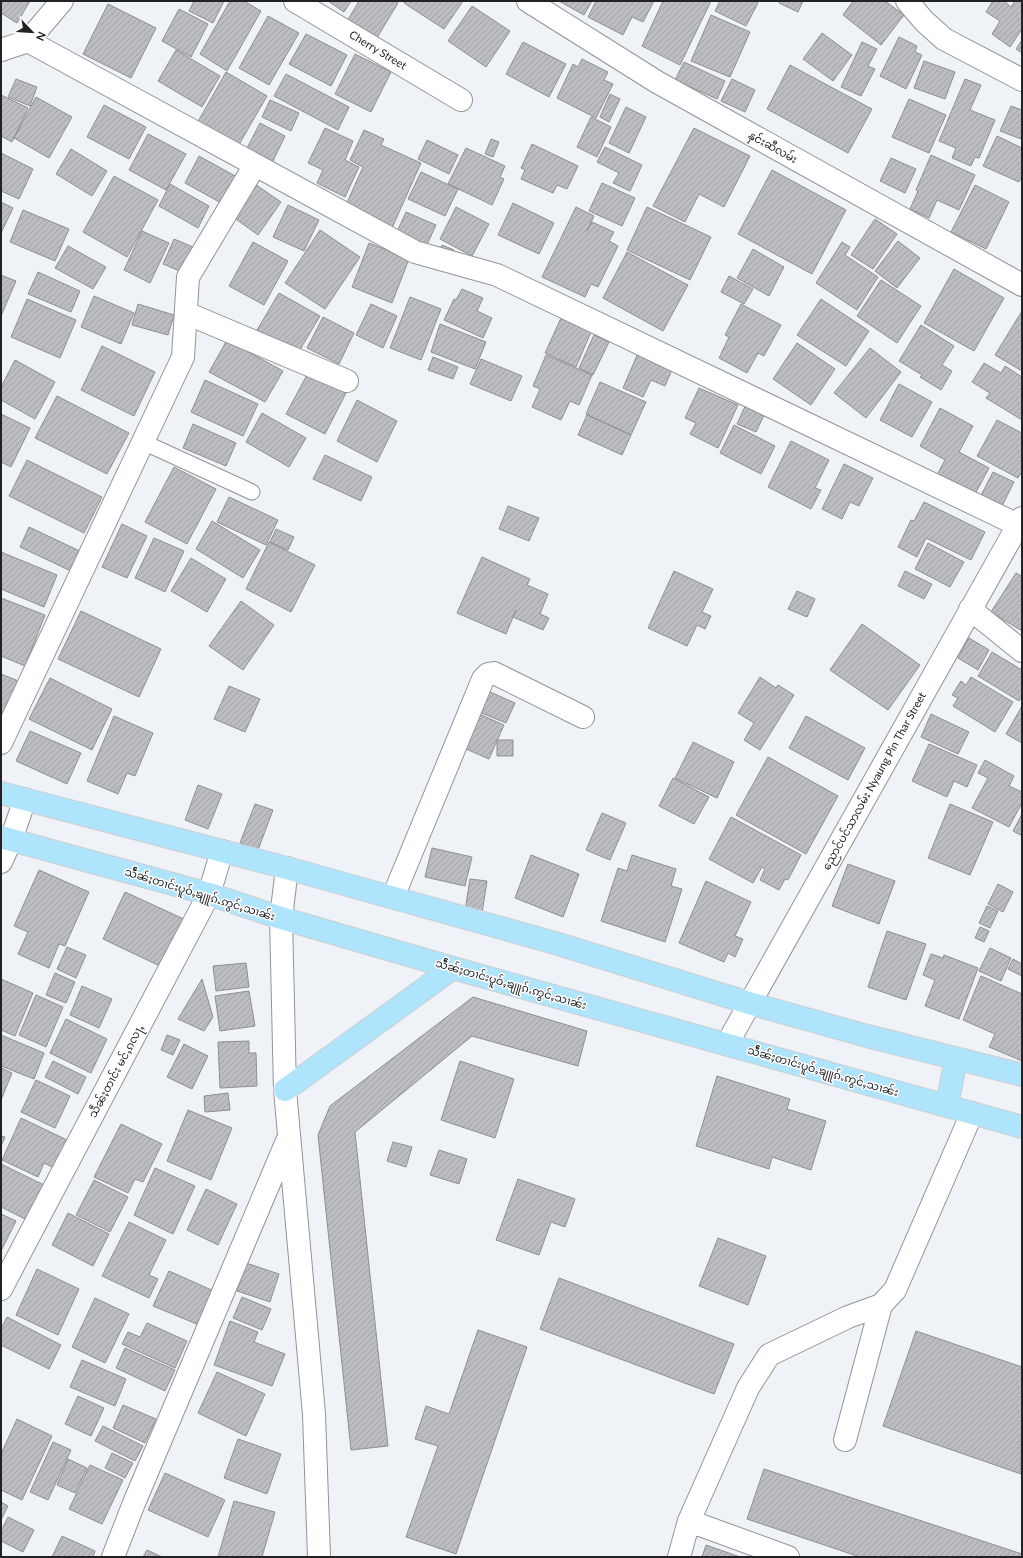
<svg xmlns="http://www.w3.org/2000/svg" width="1023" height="1558" font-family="Lato,'Noto Sans Myanmar',sans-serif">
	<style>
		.building { fill: url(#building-hatch); stroke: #8e8f93 }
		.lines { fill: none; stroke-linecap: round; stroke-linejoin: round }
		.service-casing { stroke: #919498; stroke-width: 17 }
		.minor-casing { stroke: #919498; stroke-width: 24 }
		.trunk-casing { stroke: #cececf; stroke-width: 24 }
		.service { stroke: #fff; stroke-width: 15 }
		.minor { stroke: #fff; stroke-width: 22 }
		.trunk { stroke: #aee4fc; stroke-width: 22 }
		.labels { text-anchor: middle; stroke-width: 3; stroke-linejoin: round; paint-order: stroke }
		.street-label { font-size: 11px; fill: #212223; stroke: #fff }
	</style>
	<defs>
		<pattern id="building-hatch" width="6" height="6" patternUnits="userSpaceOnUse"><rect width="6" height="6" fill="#bcbdc2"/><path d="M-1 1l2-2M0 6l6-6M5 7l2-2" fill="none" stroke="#a1a2a6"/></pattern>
	</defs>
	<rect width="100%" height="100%" fill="#eff2f6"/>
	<!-- building -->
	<path class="building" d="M1,1H30L17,23L1,13Z
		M194,1H224L213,23L189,11Z
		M230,1H244L261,11L227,71L200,54Z
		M328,1H351L344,12Z
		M359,1H394L398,3L375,41L346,23Z
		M405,1H463L444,29L404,3Z
		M559,1H592L584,15Z
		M596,1H654L643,22L632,17L623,35L588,17Z
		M663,1H711L680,65L642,46Z
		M720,1H755L758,3L746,26L715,11Z
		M780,1H803L798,12L779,3Z
		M853,1H885L904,15L881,45L843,15Z
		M993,1H1004L1011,7L1015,1H1022V29L1010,47L992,34L1000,21L986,12Z
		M108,4L156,28L131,78L83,54Z
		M472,6L510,31L486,67L448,41Z
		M179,9L208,24L191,57L162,41Z
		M711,15L750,32L730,77L691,61Z
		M268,16L299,33L269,85L239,68Z
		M822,33L852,55L833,81L803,59Z
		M306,34L347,55L331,86L289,64Z
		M899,37L917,46L915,52L922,55L906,89L880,76Z
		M1022,40V53L1016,49Z
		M523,42L566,64L549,97L506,74Z
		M862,42L877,49L868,66L875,69L861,96L841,87Z
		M176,50L220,76L202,107L158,81Z
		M355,54L391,72L371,112L335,94Z
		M582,59L608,72L604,80L613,84L596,118L557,98L573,64L578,67Z
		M924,61L955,72L945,99L914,88Z
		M684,62L725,81L717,99L675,80Z
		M790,65L872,109L848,153L767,109Z
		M226,72L267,96L237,148L196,125Z
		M286,74L349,107L338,130L274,96Z
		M16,79L37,87L30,106L8,97Z
		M732,79L755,90L745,112L721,101Z
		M965,79L981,85L970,110L995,120L979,158L975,157L971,166L952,158L956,148L939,141Z
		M610,94L620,99L609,122L600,117Z
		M1,95L28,108L12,142L1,136Z
		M36,97L72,117L49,158L14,138Z
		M909,99L946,115L929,153L892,137Z
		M270,100L299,113L291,131L262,117Z
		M104,105L146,127L129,159L87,137Z
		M1011,106L1022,110L1021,139L1000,131Z
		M626,107L646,117L629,153L609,143Z
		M591,117L611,127L597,157L577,147Z
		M260,123L285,136L272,163L246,150Z
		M325,128L353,141L345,160L359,167L345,197L317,183L323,170L308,163Z
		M694,128L750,156L724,207L699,194L685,222L653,206Z
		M364,130L384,139L381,145L421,163L392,228L345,207L363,167L350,160Z
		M148,134L186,154L166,190L129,170Z
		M997,136L1022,148V176L1019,182L983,166Z
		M491,139L499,142L493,157L485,154Z
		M427,140L458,155L449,174L418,159Z
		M532,144L578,166L567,189L557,185L553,193L521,179L525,170L521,168Z
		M605,147L642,165L630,191L613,183L619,173L597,162Z
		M466,148L505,166L500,177L504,179L492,205L448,184Z
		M71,149L107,171L92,196L56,174Z
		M1,153L33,169L19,199L1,191Z
		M931,155L975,175L959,210L937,200L929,218L910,209L918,191L916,190Z
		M199,156L237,177L223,204L185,183Z
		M891,158L916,169L905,193L880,181Z
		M772,170L846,210L812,274L738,234Z
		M421,172L458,189L445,216L408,199Z
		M114,176L158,200L127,257L83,232Z
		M602,183L635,198L622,226L589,211Z
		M170,184L209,206L198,228L159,206Z
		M255,184L281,202L258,235L233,217Z
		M975,185L1009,202L986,249L951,232Z
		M1,202L13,208L1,233Z
		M513,203L554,223L539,254L498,235Z
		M288,205L319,220L304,251L273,237Z
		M456,207L489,224L472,256L440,239Z
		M576,207L594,216L587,231L592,222L614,232L609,241L618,246L598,287L591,284L585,297L542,277Z
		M647,207L711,237L690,280L627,250Z
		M23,210L69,229L55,261L10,242Z
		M406,212L436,225L425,249L395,236Z
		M875,219L897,234L873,269L851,255Z
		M320,230L360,257L325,309L285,283Z
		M142,231L169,243L150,283L124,270Z
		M174,239L193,247L182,272L163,264Z
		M898,241L920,258L897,288L875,271Z
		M253,242L288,261L264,305L229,286Z
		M842,242L850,247L845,255L878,277L857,310L816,283Z
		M369,243L409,259L392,303L352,287Z
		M442,245L454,250L449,260L437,255Z
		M68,246L106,267L93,289L55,268Z
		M753,249L784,267L769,296L737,278Z
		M627,252L688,285L663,331L603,298Z
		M954,269L1004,298L974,351L924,323Z
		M38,272L80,291L71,312L28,294Z
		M1,275L16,281L1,316Z
		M729,276L753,289L744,304L721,292Z
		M881,280L921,306L897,343L857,316Z
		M462,289L483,298L477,311L492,318L483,338L444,320L454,299L456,300Z
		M279,293L320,316L298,353L257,330Z
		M94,296L134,313L121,344L81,327Z
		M410,297L441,309L421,360L390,348Z
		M27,299L76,320L60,358L11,337Z
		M821,299L869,331L846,366L797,335Z
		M138,304L174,315L168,335L132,325Z
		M371,304L397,316L383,348L356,335Z
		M741,304L781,325L764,356L758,353L747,373L719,358L729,337L725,335Z
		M1022,311V371L995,355Z
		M323,317L354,333L339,364L307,348Z
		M561,318L591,332L576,367L545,353Z
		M440,324L486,342L475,369L431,352Z
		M921,325L954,346L942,365L952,371L941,390L920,377L922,375L899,361Z
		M594,335L609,342L593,375L579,368Z
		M227,340L283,371L265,402L209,372Z
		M797,343L835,369L811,405L773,379Z
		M102,346L155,372L134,416L81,390Z
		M870,348L901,372L866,418L834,393Z
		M638,353L673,367L665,386L651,380L643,397L623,388Z
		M546,355L592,375L579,405L570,401L561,420L532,407L540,389L533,386Z
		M433,357L458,367L453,379L428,370Z
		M481,359L522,376L511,401L470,384Z
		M15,360L55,382L35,419L1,400V387Z
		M984,363L1001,373L1005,366L1022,377V420L986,398L990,393L972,382Z
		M308,373L346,393L325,434L286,414Z
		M205,380L258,404L243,436L191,412Z
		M600,382L646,402L631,435L586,414Z
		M899,384L932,402L912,437L880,420Z
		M699,388L738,405L718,448L690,434L696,423L685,418Z
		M57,396L129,433L107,474L35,438Z
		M357,400L397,421L377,462L337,441Z
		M747,402L766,411L756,432L737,424Z
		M940,408L973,426L959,452L989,468L974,496L937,475L945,460L920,446Z
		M262,413L306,438L289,467L246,442Z
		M1,414L30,428L11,467L1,462Z
		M587,415L631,435L622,455L578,435Z
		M997,420L1022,433V471L1018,478L977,456Z
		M193,424L236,443L226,466L183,448Z
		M734,425L775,446L761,474L720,453Z
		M791,441L829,460L815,488L821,490L811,509L768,487Z
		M325,455L372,477L361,501L313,479Z
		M27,460L102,497L84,533L9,496Z
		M844,464L873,478L859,506L850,502L842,519L822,509Z
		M174,467L216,489L187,544L145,522Z
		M993,472L1014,482L999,512L978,501Z
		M229,497L278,520L266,545L217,522Z
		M924,502L985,532L971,560L926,538L917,557L898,547L911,520L914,521Z
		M508,506L539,518L529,541L499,529Z
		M212,521L260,550L243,578L196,549Z
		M122,524L147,536L127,578L102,567Z
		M29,527L84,553L75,573L20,547Z
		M276,529L294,537L288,550L270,542Z
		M154,538L184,551L165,592L135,578Z
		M269,542L315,565L291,612L246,589Z
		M928,543L964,562L950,587L915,569Z
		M1,552L57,575L44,607L1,589Z
		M482,557L530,579L527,585L548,594L540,614L549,618L543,630L513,617L516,610L506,634L457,613Z
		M191,558L226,579L207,612L171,591Z
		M674,571L713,589L702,612L711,616L705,629L697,625L687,646L648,628Z
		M905,571L932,584L924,599L898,586Z
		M1016,573L1022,576V631L991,612Z
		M797,591L815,599L807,617L788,609Z
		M1,598L45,615L25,666L1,656Z
		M241,601L274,625L243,670L209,646Z
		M81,611L161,649L139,697L58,659Z
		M862,624L920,665L888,710L830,670Z
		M969,638L989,650L978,670L958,658Z
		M992,652L1022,670V696L1019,701L978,676Z
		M1,674L21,682L1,732Z
		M760,677L776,688L778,685L794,695L760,750L744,740L754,723L738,713Z
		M971,677L1013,702L995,732L953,706L958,698L952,695L961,681L966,685Z
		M50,678L112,709L92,750L29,719Z
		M229,686L260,699L245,732L214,719Z
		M488,691L515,703L506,723L479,712Z
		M1022,706V743L1006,734Z
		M479,714L504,725L489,759L464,748Z
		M931,714L969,732L958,754L921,737Z
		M114,716L153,733L135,776L127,773L118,794L87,781Z
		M806,716L865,748L848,780L789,748Z
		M30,731L81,753L67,784L16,761Z
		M497,740H513V756H497Z
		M693,742L734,762L717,798L675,778Z
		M929,744L977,765L967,787L954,781L947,797L912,781Z
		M768,757L838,796L806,854L736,815Z
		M985,760L1014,776L1009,786L1022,792V803L1009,827L972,808L988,778L978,773Z
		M673,778L709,797L694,824L659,806Z
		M198,785L222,794L208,829L185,820Z
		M255,804L273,810L258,850L240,843Z
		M950,804L993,822L970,875L928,858Z
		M602,813L626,823L610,860L586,850Z
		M1022,814V836L1013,831Z
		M731,817L801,855L788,880L785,879L779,890L760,880L765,869L762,867L753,883L709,859Z
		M432,848L472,857L465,886L425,877Z
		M531,855L579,874L563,917L515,898Z
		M632,855L676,869L671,886L682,889L665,942L601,921L618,868L627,871Z
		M848,864L895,881L879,924L832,906Z
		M39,870L89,892L65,946L59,944L49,968L18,954L28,932L14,926Z
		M470,879L487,881L482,913L465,911Z
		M706,881L751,902L735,936L743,939L735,957L728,953L724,962L679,943Z
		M998,884L1013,892L1003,912L988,904Z
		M125,892L186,920L164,968L103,939Z
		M987,906L998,911L990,928L979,923Z
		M980,927L989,931L984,942L975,938Z
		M887,931L926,944L906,1000L868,987Z
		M67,947L86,955L76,978L57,969Z
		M990,948L1011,958L1001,981L979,971Z
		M931,954L943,958L944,955L978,968L959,1019L925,1006L935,980L923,975Z
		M1013,959L1022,964V976L1008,969Z
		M246,963L249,987L216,991L213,966Z
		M55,973L75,982L66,1003L46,995Z
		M981,976L1022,994V1061L989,1047L995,1034L963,1020Z
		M1,979L33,993L15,1036L1,1030Z
		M202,979L213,1017L204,1031L178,1019Z
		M82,986L112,999L99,1028L70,1015Z
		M249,991L255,1026L220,1031L215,996Z
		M36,995L63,1007L46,1047L19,1035Z
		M473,997L587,1031L578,1066L472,1036L355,1132L388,1446L351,1450L318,1135L330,1106Z
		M66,1019L107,1039L91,1073L50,1053Z
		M1,1035L44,1053L34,1079L1,1066Z
		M167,1035L180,1040L173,1055L161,1050Z
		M249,1041V1053H256L257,1086L220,1088L218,1042Z
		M184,1044L208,1056L192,1089L167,1077Z
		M53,1061L86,1077L78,1094L45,1077Z
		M460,1061L514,1079L495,1138L441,1120Z
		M1,1068L12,1073L1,1100Z
		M717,1076L790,1099L787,1109L826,1121L811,1170L772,1157L769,1169L696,1146Z
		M36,1080L70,1096L55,1128L21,1112Z
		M228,1093L230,1110L205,1112L204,1096Z
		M188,1110L232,1128L211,1180L167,1161Z
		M21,1118L67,1140L54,1168L44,1163L38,1177L2,1160Z
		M121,1124L162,1144L143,1182L135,1179L128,1193L94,1177Z
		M1,1136L5,1137L1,1146Z
		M393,1142L412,1147L406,1167L387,1161Z
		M439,1150L467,1159L459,1184L430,1175Z
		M1,1164L44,1185L27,1220L1,1207Z
		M155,1168L195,1186L173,1234L134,1215Z
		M518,1179L575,1199L565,1227L551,1222L539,1255L496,1240Z
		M94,1180L128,1197L110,1232L76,1215Z
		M206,1189L237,1204L218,1245L187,1230Z
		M68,1213L109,1234L93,1266L52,1245Z
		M1,1214L16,1221L1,1251Z
		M129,1222L166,1240L149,1275L158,1279L149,1298L102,1276Z
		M718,1238L766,1256L748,1305L699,1286Z
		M246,1263L279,1274L270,1302L237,1291Z
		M37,1269L79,1289L58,1335L16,1315Z
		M169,1271L214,1291L199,1325L153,1306Z
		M559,1278L734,1344L714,1394L540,1329Z
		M242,1297L271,1309L262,1330L233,1318Z
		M95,1298L129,1314L105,1363L72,1347Z
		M7,1317L61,1345L49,1369L1,1345V1329Z
		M230,1321L258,1332L254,1342L285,1354L272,1386L214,1365Z
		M147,1323L187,1341L175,1368L122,1344L128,1332L140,1337Z
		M478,1330L527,1347L456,1554L406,1537L438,1446L415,1439L426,1406L449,1414Z
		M916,1331L1022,1367L1021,1474L883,1426Z
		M125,1348L175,1370L165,1391L116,1368Z
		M82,1360L126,1379L115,1406L70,1387Z
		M217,1372L265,1394L246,1436L198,1413Z
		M78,1396L104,1408L91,1436L65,1424Z
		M123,1405L156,1419L145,1443L113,1428Z
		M17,1419L52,1436L22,1500L1,1490V1454Z
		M103,1426L143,1446L135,1461L95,1441Z
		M238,1439L281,1454L267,1494L224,1478Z
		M53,1442L71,1450L48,1500L30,1492Z
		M112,1453L133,1463L125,1478L105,1468Z
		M68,1459L87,1468L75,1493L57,1485Z
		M90,1465L123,1480L102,1524L69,1509Z
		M764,1469L1022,1554V1557H860L747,1519Z
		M165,1473L225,1500L208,1537L148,1510Z
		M234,1501L275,1512L262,1557H218Z
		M1,1502L8,1506L1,1520Z
		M8,1517L34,1530L23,1552L1,1541V1531Z
		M62,1536L95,1551L93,1557H52Z
		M706,1545L740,1557H702Z
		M147,1550L162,1557H143Z"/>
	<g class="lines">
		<!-- service casing -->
		<g class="service-casing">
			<path id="service" d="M143,442L252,492"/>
		</g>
		<!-- minor casing -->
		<g class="minor-casing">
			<path id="minor" d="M295,1L461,100
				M528,1L657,82L1022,285
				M907,1L924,21L944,39L1022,80
				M28,41L415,252L497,275L1018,525
				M1,50L28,41L62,1
				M186,313L347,381
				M970,609L1022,651
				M1,743L183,357L188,277L255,165
				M1,862L11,840L25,799
				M287,868L281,918L285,1090L314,1414L319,1557
				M393,897L483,679L488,674L494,673L583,717
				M727,1044L1022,518
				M1,1289L209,894L222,851
				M845,1440L881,1305
				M689,1521L788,1557
				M113,1557L134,1503L287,1141
				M679,1557L689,1521L748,1388L769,1355L848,1317L881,1305L895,1290L972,1113"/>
		</g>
		<!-- trunk casing -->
		<g class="trunk-casing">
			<path id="trunk" d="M1,793L287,868L555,943L749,1003L867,1036L1022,1075
				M1,837L209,894L281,918L453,968L1022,1127
				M285,1090L453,968
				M947,1106L956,1058"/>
		</g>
		<!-- service -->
		<use href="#service" class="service"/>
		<!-- minor -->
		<use href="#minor" class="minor"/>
		<!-- trunk -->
		<use href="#trunk" class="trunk"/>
	</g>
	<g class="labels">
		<!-- street labels -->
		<g class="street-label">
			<text transform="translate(378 50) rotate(31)" y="4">Cherry Street</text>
			<text transform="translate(773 147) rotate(29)" y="4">နှင်းဆီလမ်း</text>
			<text transform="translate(874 781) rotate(-61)" y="4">ညောင်ပင်သာလမ်း Nyaung Pin Thar Street</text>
			<text transform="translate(200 894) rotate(17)" y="4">သဵႅၼ်ႈတၢင်းပူဝ်ႇၶျူၵ်ႉဢွင်ႇသၢၼ်း</text>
			<text transform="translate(511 984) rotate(16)" y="4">သဵႅၼ်ႈတၢင်းပူဝ်ႇၶျူၵ်ႉဢွင်ႇသၢၼ်း</text>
			<text transform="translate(116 1071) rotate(-62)" y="4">သဵၼ်ႈတၢင်း မင်ႇၵလႃႇ</text>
			<text transform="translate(823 1071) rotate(16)" y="4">သဵႅၼ်ႈတၢင်းပူဝ်ႇၶျူၵ်ႉဢွင်ႇသၢၼ်း</text>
		</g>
	</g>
	<!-- border -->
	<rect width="1023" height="1558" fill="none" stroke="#212223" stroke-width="4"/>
	<!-- north arrow -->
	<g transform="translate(32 32) rotate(115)" stroke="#ffffff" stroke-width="3" paint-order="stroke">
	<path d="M0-3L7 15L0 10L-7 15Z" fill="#212223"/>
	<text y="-6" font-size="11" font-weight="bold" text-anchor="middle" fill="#212223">N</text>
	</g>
</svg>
